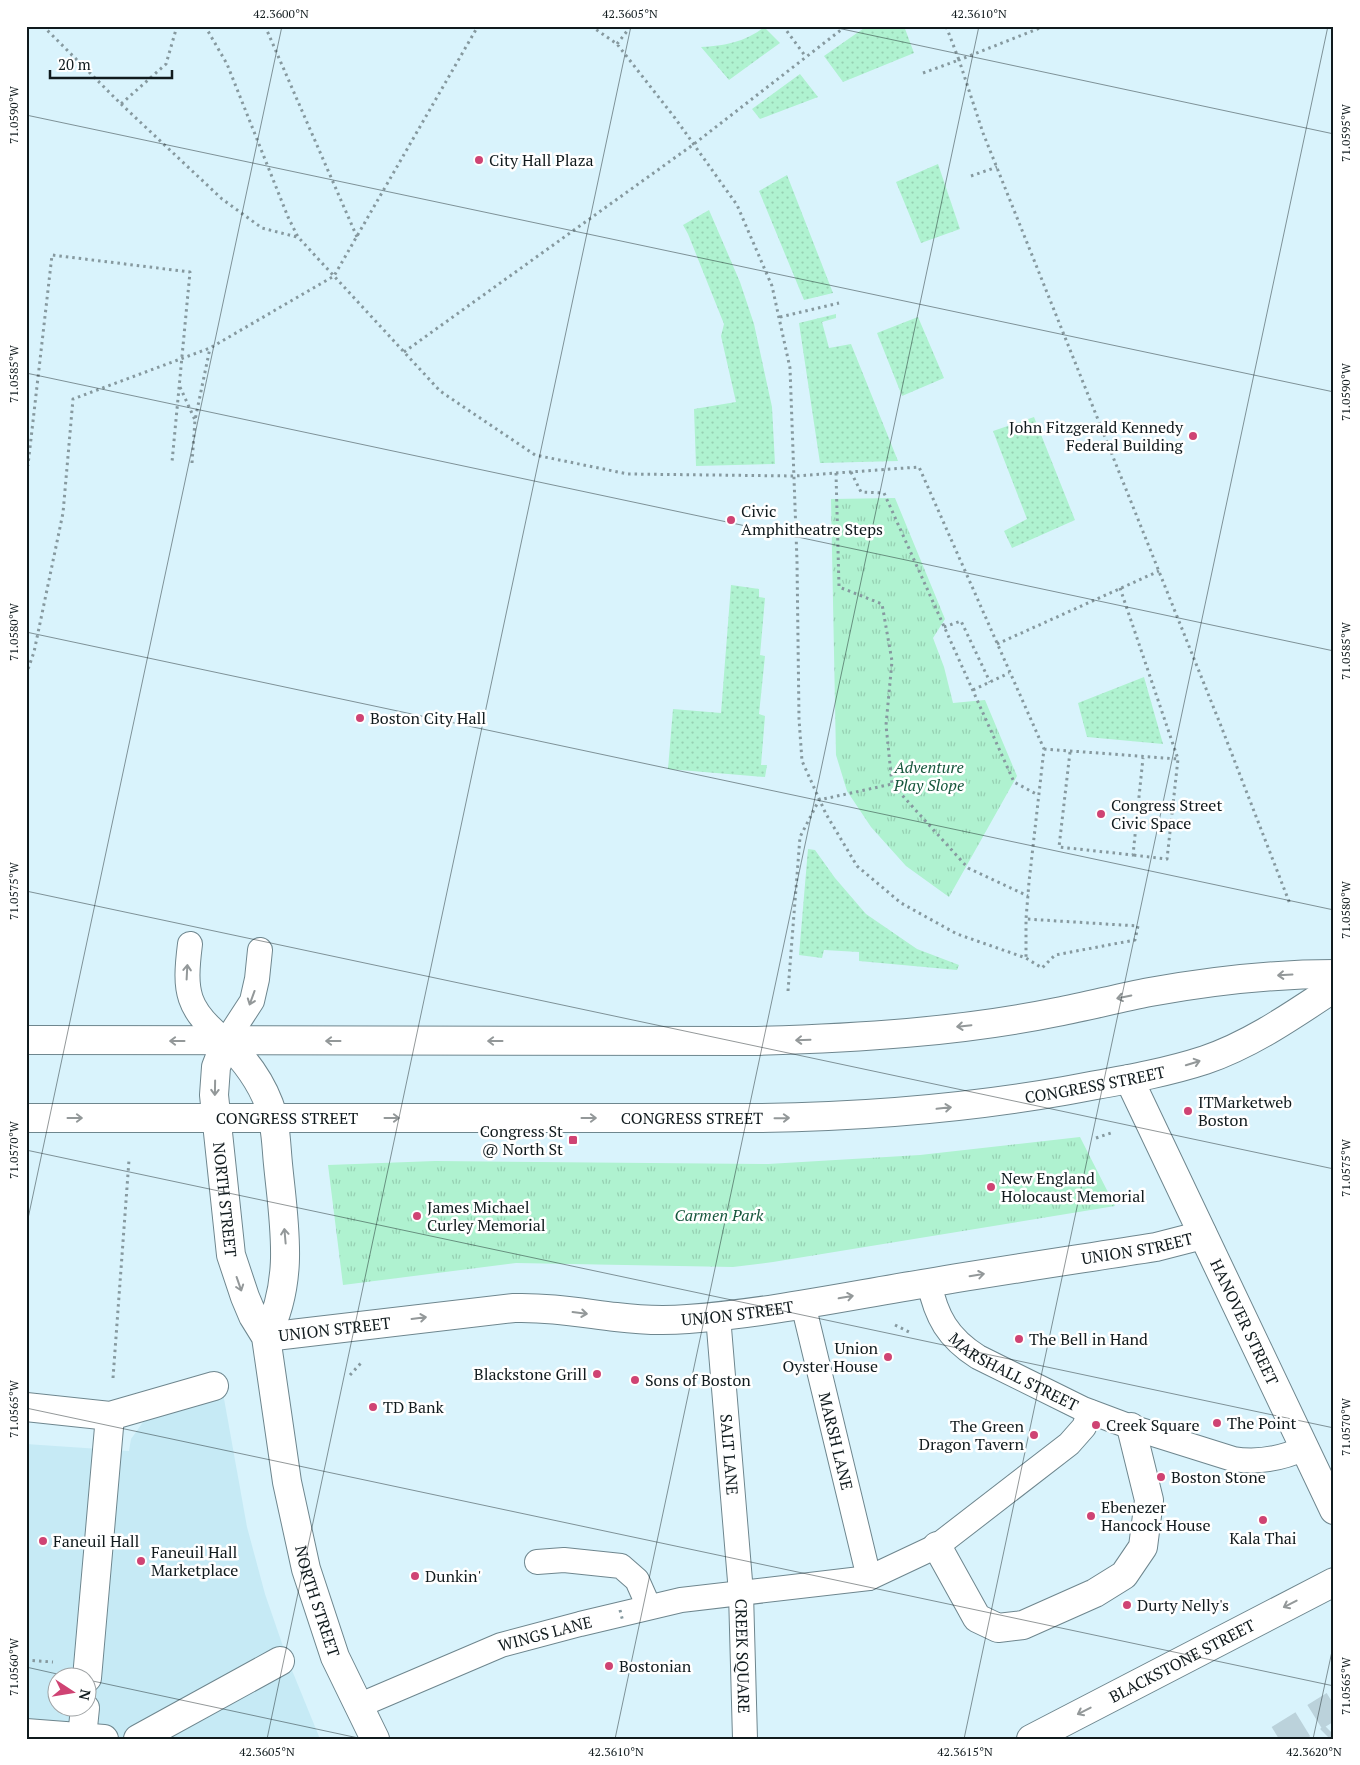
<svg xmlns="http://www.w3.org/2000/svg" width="1360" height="1765" font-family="'PT Serif',serif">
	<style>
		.built { fill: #c6eaf5; fill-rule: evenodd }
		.grass { fill: url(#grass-dots) }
		.park { fill: url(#park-tufts) }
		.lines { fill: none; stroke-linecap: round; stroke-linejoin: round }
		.highway-tunnel { stroke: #bbd2db; stroke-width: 28; stroke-dasharray: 28 14; stroke-linecap: butt }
		.lane-casing { stroke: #6e868e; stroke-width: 26 }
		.street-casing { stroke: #6e868e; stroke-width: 30 }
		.secondary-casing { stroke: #6e868e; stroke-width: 30 }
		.primary-casing { stroke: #6e868e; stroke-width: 30 }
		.path { stroke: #86999f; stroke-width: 3; stroke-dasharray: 2.5 4; stroke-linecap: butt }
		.lane { stroke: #fff; stroke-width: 24 }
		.street { stroke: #fff; stroke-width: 28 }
		.secondary { stroke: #fff; stroke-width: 28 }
		.primary { stroke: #fff; stroke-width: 28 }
		.path-bridge { stroke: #86999f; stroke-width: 3; stroke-dasharray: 2.5 4; stroke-linecap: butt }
		.oneway { stroke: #939899 }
		.ticks { fill: none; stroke: #101a1d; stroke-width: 1; stroke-opacity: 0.45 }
		.poi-dot { fill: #cf4373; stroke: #fff; stroke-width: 2 }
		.labels { text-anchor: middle; stroke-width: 5; stroke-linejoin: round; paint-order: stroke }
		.poi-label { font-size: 16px; fill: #101a1d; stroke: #fff; text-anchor: start }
		.park-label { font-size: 16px; font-style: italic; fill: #17573d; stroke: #fff }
		.street-label { font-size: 16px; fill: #101a1d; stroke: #fff }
		.neatline { fill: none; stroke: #101a1d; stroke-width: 2 }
		.ticks-label { font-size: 12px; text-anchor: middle; fill: #101a1d }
	</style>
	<defs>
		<pattern id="grass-dots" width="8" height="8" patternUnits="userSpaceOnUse" patternTransform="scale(1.25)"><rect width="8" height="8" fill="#aff2d0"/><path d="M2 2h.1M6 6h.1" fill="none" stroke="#96cfb2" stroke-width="1.8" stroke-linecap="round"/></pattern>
		<pattern id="park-tufts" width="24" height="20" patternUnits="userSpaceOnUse" patternTransform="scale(1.25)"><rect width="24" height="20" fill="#aff2d0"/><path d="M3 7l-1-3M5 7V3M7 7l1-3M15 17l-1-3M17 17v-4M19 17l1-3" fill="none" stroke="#96cfb2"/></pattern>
	</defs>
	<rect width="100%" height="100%" fill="#d9f3fc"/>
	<!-- built -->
	<path class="built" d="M223,1393L247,1527L265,1594L287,1658L320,1739H26V1444L129,1451L131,1439L146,1418ZM58,1678H88V1708H58Z"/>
	<!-- grass -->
	<path class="grass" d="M867,26H904L914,53L843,82L824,56Z
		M764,27L780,43L729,80L701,47C723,46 746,42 764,27Z
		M800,74L818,97L760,119L752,109Z
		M938,164L960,229L921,243L896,182Z
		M787,175L833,293L804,300L759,191Z
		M709,210L740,282L754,324L772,407L775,464L696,466L694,409L736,402L721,336L724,324L688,234L683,225Z
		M836,314V318L822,322L829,348L851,344L898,461L820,463L799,323Z
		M918,317L944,378L902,396L877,333Z
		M1034,417L1075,520L1012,548L1004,531L1027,519L993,431Z
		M731,585L759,589V597L765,598L760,655L765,656L759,714L765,716L761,765H767L765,777L668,769L673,709L721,713Z
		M1144,677L1163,744L1087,737L1078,703Z
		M808,849L815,850L835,878L866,914L917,949L959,965L957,970L859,961V952L824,950L822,958L799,955Z"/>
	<!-- park -->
	<path class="park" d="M895,498L945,619L933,638L944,667L953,703L985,700L1017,776L949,897L906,866L871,827L847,791L836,755L831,499Z
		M1080,1137L1115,1206L773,1262L733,1267L516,1263L343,1285L328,1165L435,1161L768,1164L920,1155Z"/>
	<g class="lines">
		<!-- highway-tunnel -->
		<path class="highway-tunnel" d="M1279,1739L1334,1705
			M1330,1739L1334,1735"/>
		<!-- lane casing -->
		<g class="lane-casing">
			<g id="lane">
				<path d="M190,944C184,992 186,1009 226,1041L252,1001L257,979L260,950"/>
				<path id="s1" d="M929,1282C936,1317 948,1338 978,1357L1083,1409L1131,1427L1233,1459C1257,1463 1283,1458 1305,1448"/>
				<path id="s2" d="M803,1304L869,1578"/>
				<path id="s3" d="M718,1316L741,1593L745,1739"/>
				<path d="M537,1562L564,1560L621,1566L637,1580L649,1607"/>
				<path id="s4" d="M358,1706L501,1645L580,1624L681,1600L869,1578L937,1546L1069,1444L1084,1427L1090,1412"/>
			</g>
		</g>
		<!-- street casing -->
		<g class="street-casing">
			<g id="street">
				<path id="s5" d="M1129,1079L1334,1510"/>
				<path id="s6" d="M266,1337L514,1308C549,1307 582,1313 616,1317C640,1320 664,1321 688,1319C769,1313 848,1296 928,1283C1004,1270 1080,1259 1156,1247L1191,1238L1202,1233"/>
				<path d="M26,1407L110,1416L214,1386"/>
				<path d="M937,1546L977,1618L998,1628L1023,1625L1095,1593L1124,1575L1143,1547L1149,1500L1131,1427"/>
				<path d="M87,1678L110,1416"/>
				<path d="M26,1733L104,1739"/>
				<path d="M82,1737L85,1708"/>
				<path d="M138,1739L280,1661"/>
				<path id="s7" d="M1031,1739L1334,1582"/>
			</g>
		</g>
		<!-- secondary casing -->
		<g class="secondary-casing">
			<g id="secondary">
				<path id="s8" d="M266,1337C295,1280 284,1225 278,1164C276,1144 276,1123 269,1104C260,1080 244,1059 226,1041L216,1067L214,1095L231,1255L245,1297L253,1316L266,1337L287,1482L306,1569L335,1657L375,1739"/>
			</g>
		</g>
		<!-- primary casing -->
		<g class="primary-casing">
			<g id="primary">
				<path d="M26,1040L757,1041C857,1038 959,1032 1057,1012C1088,1006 1119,998 1150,992C1211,981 1272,974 1334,974"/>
				<path id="s9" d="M26,1118H754C858,1117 961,1109 1064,1091C1111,1082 1159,1075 1205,1060C1252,1044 1293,1015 1334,988"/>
			</g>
		</g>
		<!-- path -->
		<path class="path" d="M43,26L121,104L166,64L177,26
			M205,26L227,64L288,217L298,237L440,391L535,455L628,474L795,476L919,467L1044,749L1029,882L1026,919V958
			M265,26L357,237
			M591,26L617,44L675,118L737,205L772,286L790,368L797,561L799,719L802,761L826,814L857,866L901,903L957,934L1026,958L1042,968L1055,955L1135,940L1138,926L1026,919
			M783,26L806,57
			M1045,26L959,60L983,133L1221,726L1290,904
			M617,44L631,26
			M923,73L959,60L946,26
			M121,104L222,199L262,228L297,237
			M971,176L997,167
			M780,317L839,303
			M404,352L694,144L846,26
			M180,387L195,420
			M192,463L195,420L210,348
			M26,464L28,465L52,255L190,272L172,462
			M851,472L861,492L884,493L1014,782L1038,795
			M836,473L839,587L882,604L892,661L886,725L892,784L968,868L1028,896
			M1120,588L1178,759L1167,859L1133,855
			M944,627L961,621L990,682
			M997,644L1159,571
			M26,675L34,652L63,513L73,399L210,348L334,276L478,26
			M973,690L1009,673
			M1044,749L1178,759
			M1070,752L1059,847L1133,855L1143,758
			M788,991L800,837L819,800L892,784
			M1096,1138L1111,1133
			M895,1325L909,1332
			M350,1375L361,1363
			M113,1378L129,1160
			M26,1660L53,1662"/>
		<!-- lane -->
		<use href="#lane" class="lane"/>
		<!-- street -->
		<use href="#street" class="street"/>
		<!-- secondary -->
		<use href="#secondary" class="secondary"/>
		<!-- primary -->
		<use href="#primary" class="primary"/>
		<!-- path-bridge -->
		<path class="path-bridge" d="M620,1610L623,1622"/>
	</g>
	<!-- one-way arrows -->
	<defs><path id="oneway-shaft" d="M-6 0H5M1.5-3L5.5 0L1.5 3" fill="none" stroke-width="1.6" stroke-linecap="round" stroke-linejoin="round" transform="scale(1.25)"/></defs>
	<g class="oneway">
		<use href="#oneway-shaft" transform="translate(187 972) rotate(-87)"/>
		<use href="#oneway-shaft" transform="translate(1285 975) rotate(177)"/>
		<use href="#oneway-shaft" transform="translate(1124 997) rotate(168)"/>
		<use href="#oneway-shaft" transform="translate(252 998) rotate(110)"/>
		<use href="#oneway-shaft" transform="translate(964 1026) rotate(174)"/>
		<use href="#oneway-shaft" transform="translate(803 1040) rotate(178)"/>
		<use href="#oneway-shaft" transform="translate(177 1041) rotate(-180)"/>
		<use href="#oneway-shaft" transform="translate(333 1041) rotate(-180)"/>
		<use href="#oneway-shaft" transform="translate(495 1041) rotate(-180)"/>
		<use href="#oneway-shaft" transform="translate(1193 1063) rotate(-17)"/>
		<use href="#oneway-shaft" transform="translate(215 1088) rotate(91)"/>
		<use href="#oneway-shaft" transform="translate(944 1108) rotate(-6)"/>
		<use href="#oneway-shaft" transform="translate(75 1118)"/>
		<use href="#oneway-shaft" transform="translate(392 1118)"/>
		<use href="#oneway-shaft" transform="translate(589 1118)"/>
		<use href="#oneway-shaft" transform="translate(782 1118) rotate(-1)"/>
		<use href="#oneway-shaft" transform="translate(285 1236) rotate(-95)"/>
		<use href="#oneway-shaft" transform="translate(977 1275) rotate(-9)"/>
		<use href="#oneway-shaft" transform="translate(239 1284) rotate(71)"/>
		<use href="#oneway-shaft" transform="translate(846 1297) rotate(-10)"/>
		<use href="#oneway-shaft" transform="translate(580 1313) rotate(7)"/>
		<use href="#oneway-shaft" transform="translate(419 1318) rotate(-7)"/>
		<use href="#oneway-shaft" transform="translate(1290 1604) rotate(153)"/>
		<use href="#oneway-shaft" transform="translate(1084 1711) rotate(153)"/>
	</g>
	<!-- ticks -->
	<path class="ticks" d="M828,26L1334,134M26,115L1334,392M26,373L1334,651M26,632L1334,910M26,891L1334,1169M26,1150L1334,1428M26,1228L282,26M26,1408L1334,1686M26,1667L75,1678M88,1680L363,1739M267,1739L631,26M615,1739L979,26M964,1739L1328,26M1313,1739L1334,1642"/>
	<!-- markers -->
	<g class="poi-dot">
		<circle cx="479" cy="160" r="5"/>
		<circle cx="1193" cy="436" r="5"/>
		<circle cx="731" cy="520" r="5"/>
		<circle cx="360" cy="718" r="5"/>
		<circle cx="1101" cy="814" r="5"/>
		<circle cx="1188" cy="1111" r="5"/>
		<rect x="568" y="1135" width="10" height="10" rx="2.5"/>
		<circle cx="991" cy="1187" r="5"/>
		<circle cx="417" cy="1216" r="5"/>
		<circle cx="1019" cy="1339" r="5"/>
		<circle cx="888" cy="1357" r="5"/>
		<circle cx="597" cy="1374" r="5"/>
		<circle cx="635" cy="1380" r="5"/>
		<circle cx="373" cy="1407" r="5"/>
		<circle cx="1217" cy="1423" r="5"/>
		<circle cx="1096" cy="1425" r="5"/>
		<circle cx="1034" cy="1435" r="5"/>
		<circle cx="1161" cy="1477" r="5"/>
		<circle cx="1091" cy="1516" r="5"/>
		<circle cx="1263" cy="1520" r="5"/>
		<circle cx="43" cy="1541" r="5"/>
		<circle cx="141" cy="1561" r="5"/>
		<circle cx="415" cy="1576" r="5"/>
		<circle cx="1127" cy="1605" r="5"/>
		<circle cx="609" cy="1666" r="5"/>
	</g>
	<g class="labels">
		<!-- poi labels -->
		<g class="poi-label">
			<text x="489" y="166">City Hall Plaza</text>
			<text x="1183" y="433" text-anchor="end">John Fitzgerald Kennedy<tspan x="1183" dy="18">Federal Building</tspan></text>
			<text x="741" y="517">Civic<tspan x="741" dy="18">Amphitheatre Steps</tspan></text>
			<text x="370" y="724">Boston City Hall</text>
			<text x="1111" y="811">Congress Street<tspan x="1111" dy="18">Civic Space</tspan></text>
			<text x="1198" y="1108">ITMarketweb<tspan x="1198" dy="18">Boston</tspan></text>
			<text x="563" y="1137" text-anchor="end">Congress St<tspan x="563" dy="18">@ North St</tspan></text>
			<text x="1001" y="1184">New England<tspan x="1001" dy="18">Holocaust Memorial</tspan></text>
			<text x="427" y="1213">James Michael<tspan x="427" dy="18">Curley Memorial</tspan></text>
			<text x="1029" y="1345">The Bell in Hand</text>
			<text x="878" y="1354" text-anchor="end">Union<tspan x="878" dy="18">Oyster House</tspan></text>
			<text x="587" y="1380" text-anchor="end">Blackstone Grill</text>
			<text x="645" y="1386">Sons of Boston</text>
			<text x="383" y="1413">TD Bank</text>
			<text x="1227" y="1429">The Point</text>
			<text x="1106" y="1431">Creek Square</text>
			<text x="1024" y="1432" text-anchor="end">The Green<tspan x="1024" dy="18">Dragon Tavern</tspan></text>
			<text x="1171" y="1483">Boston Stone</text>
			<text x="1101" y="1513">Ebenezer<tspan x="1101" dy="18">Hancock House</tspan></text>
			<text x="1263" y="1544" text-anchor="middle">Kala Thai</text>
			<text x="53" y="1547">Faneuil Hall</text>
			<text x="151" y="1558">Faneuil Hall<tspan x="151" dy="18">Marketplace</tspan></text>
			<text x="425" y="1582">Dunkin'</text>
			<text x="1137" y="1611">Durty Nelly's</text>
			<text x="619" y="1672">Bostonian</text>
		</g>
		<!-- park labels -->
		<g class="park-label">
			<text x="929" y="773">Adventure<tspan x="929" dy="18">Play Slope</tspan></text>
			<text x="719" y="1221">Carmen Park</text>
		</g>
		<!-- street labels -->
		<g class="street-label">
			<text dy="6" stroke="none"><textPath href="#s9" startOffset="1071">CONGRESS STREET</textPath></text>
			<text dy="6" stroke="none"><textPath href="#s9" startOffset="261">CONGRESS STREET</textPath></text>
			<text dy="6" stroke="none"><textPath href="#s9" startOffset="666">CONGRESS STREET</textPath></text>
			<text dy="6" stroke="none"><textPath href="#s8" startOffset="475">NORTH STREET</textPath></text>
			<text dy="6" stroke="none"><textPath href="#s6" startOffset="879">UNION STREET</textPath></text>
			<text dy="6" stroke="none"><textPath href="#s6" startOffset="474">UNION STREET</textPath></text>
			<text dy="6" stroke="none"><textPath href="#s5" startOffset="269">HANOVER STREET</textPath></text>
			<text dy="6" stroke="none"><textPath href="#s6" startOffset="69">UNION STREET</textPath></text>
			<text dy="6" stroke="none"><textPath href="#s1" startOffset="131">MARSHALL STREET</textPath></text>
			<text dy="6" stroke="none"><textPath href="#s2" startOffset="141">MARSH LANE</textPath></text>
			<text dy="6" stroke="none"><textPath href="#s3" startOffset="139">SALT LANE</textPath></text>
			<text dy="6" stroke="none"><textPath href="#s8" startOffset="890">NORTH STREET</textPath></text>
			<text dy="6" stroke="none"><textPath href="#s4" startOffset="201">WINGS LANE</textPath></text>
			<text dy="6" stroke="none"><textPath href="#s3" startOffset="341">CREEK SQUARE</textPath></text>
			<text dy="6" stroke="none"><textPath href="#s7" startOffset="170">BLACKSTONE STREET</textPath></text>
		</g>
	</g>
	<!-- border -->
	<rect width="1360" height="1765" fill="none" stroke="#ffffff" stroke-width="55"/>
	<!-- north arrow -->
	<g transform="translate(72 1692) rotate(102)"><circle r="24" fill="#ffffff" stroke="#9fa3a5"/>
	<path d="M0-4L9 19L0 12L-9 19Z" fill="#cf4373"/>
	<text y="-8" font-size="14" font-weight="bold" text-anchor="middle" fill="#101a1d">N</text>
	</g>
	<!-- scale -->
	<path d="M50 70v8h122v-8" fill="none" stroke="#101a1d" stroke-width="2.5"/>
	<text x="58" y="70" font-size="15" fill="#101a1d" stroke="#ffffff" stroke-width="4" paint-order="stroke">20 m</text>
	<rect x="28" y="28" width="1304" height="1710" class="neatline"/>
	<g class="ticks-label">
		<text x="281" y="18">42.3600°N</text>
		<text x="630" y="18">42.3605°N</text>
		<text x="979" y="18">42.3610°N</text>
		<text transform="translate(14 115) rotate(-90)" y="4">71.0590°W</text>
		<text transform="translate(1346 133) rotate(-90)" y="4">71.0595°W</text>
		<text transform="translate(14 374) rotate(-90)" y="4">71.0585°W</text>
		<text transform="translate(1346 392) rotate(-90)" y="4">71.0590°W</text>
		<text transform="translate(14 632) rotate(-90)" y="4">71.0580°W</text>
		<text transform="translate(1346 651) rotate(-90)" y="4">71.0585°W</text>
		<text transform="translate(14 891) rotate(-90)" y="4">71.0575°W</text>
		<text transform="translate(1346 910) rotate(-90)" y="4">71.0580°W</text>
		<text transform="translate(14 1150) rotate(-90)" y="4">71.0570°W</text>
		<text transform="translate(1346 1168) rotate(-90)" y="4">71.0575°W</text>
		<text transform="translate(14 1409) rotate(-90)" y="4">71.0565°W</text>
		<text transform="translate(1346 1427) rotate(-90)" y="4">71.0570°W</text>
		<text transform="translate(14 1667) rotate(-90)" y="4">71.0560°W</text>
		<text transform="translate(1346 1686) rotate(-90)" y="4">71.0565°W</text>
		<text x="267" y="1756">42.3605°N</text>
		<text x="616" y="1756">42.3610°N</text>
		<text x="965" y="1756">42.3615°N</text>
		<text x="1314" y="1756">42.3620°N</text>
	</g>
</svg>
